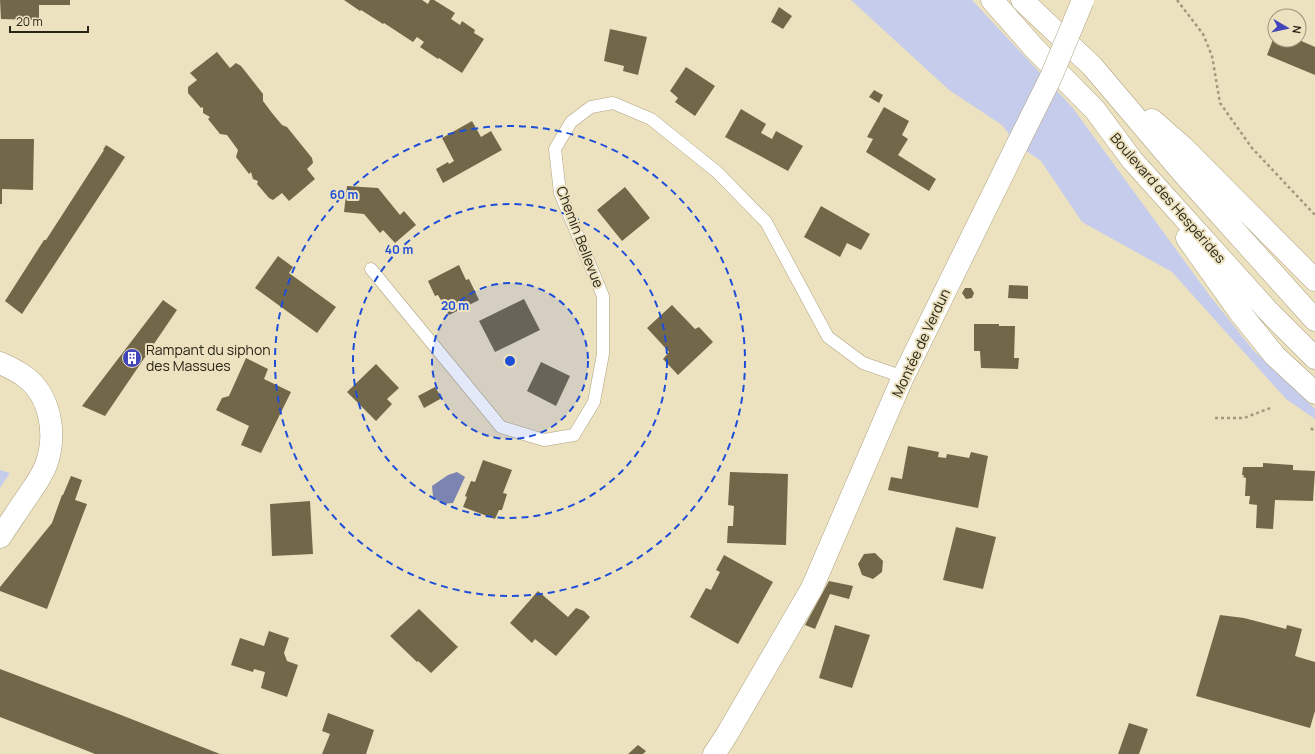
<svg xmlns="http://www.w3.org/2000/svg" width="1315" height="754" font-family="Manrope,sans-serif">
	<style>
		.green { fill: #c5ccec }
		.water { fill: #7c85b1 }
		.building { fill: #726849 }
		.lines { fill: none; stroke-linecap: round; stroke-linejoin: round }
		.lane-casing { stroke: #aea382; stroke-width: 13 }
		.street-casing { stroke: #aea382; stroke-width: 23 }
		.secondary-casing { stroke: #aea382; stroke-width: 23 }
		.path { stroke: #a1997e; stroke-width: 2.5; stroke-dasharray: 3 3; stroke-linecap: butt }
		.lane { stroke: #fff; stroke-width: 12 }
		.street { stroke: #fff; stroke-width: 22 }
		.secondary { stroke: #fff; stroke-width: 22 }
		.street-bridge-casing { stroke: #aea382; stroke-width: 23; stroke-linecap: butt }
		.street-bridge { stroke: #fff; stroke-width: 22 }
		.ring { fill: none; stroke: #1d4ed8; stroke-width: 2; stroke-dasharray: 7 5 }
		.labels { text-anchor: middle; stroke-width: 4; stroke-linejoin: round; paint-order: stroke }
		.street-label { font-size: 14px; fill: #282417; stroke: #ede2bf }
		.poi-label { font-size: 14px; fill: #282417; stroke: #ede2bf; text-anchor: start }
		.centre { fill: #1d4ed8; stroke: #ede2bf; stroke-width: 2 }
		.ring-label { font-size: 12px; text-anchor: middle; font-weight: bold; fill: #1d4ed8; stroke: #ede2bf; stroke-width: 4; stroke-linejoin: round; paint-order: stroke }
	</style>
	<rect width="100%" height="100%" fill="#ede2bf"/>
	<!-- green -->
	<path class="green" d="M851,0H972L1072,107L1210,296L1254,351L1315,409V419L1286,399L1172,272L1082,222L1041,161L1017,145L1002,125L949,90Z
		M0,470L10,473L0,488Z"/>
	<!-- water -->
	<path class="water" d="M457,472L465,477L453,503L442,504L433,497L432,486L448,475Z"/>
	<!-- building -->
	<path class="building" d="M0,0H70V5H39V20L1,19Z
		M344,0H422L428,4L430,0H434L455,13L451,19L460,25L462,21L475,30L474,33L484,39L462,73L439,58L438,59L420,47L424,42L417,37L413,42L384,23L383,24L361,10L360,11Z
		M779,7L792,16L783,29L771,22Z
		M610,29L647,37L638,75L623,71L624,66L604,61Z
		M1275,34V40H1299L1315,47V75L1267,55Z
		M217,52L230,68L236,63L241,66L263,94V101L272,113L282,125L287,127L312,158L313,163L307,169L315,179L289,201L282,193L273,200L269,198L257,184L258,181L253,179L251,172L249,174L236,157L238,150L227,135L220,134L208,119L210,117L203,113V107L201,108L188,93V87L197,80L190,73Z
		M686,67L715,86L695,116L675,102L678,98L670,91Z
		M874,90L883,95L879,103L869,97Z
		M884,107L909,121L902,135L908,139L898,155L936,179L929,191L866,152L873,139L867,137Z
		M741,109L766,124L761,133L772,139L776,131L803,146L788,171L725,137Z
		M472,121L481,137L491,131L502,150L443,183L436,169L448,162L449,164L454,161L442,138Z
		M0,139H34L33,190L2,189V204H0Z
		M106,145L125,157L22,314L5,301L44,240H46L104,150H103Z
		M347,186L378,188L400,215L404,211L416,225L395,243L383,230L380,233L364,214L344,212Z
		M625,187L650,218L622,241L597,210Z
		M821,206L870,234L861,250L847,243L840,257L804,237Z
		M278,256L293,267L289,273L336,307L317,333L255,288Z
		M459,265L466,280L469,279L479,300L449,315L438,295L435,296L428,281Z
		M1009,285L1028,286V299L1008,298Z
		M965,288H971L974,293L972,298L966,299L962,293Z
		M524,299L540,330L495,352L479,321Z
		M163,300L177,310L105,416L82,406Z
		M672,305L695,329L699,327L713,342L678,375L663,359L669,352L647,328Z
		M974,324H999V326H1015L1014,358H1019L1018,369L981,368L980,351H974Z
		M246,358L268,369L264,379L291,392L261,453L241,445L249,426L216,410L222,398L229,396Z
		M541,362L570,376L556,406L527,391Z
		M376,364L399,388L387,399L392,404L376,421L347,392Z
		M435,387L442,398L424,408L418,396Z
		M908,446L939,452L938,457L946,458L947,454L969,458L971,452L988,456L978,508L888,490L891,477L902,479Z
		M483,460L512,470L503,493L507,494L502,510H499L495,519L463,507L467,497L465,496L471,481L475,482Z
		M1263,463L1293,465V470L1315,471L1313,501L1275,500L1273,529L1256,528L1257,505L1249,504L1250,496H1245L1246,478L1243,477L1244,475H1242L1243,467H1263Z
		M730,472L788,474L786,545L727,543L728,526H733L734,506L728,505Z
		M71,476L82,480L75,500L87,504L47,609L0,591V587L52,523L62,495H63Z
		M310,501L313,554L272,556L270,504Z
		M956,527L996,537L983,589L943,580Z
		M875,553L883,561L882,572L873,579L862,575L858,564L864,554Z
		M724,555L773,582L738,644L690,617L706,588L711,590L720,572L716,570Z
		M829,581L853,586L849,599L830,594L815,629L805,625Z
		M538,591L568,617L576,608L584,611L590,617L556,656L535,639L532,643L510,623Z
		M419,609L458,647L431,673L418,661L417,662L390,636Z
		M1220,615L1244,618L1286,629L1287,625L1302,629L1295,656L1315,662V711L1310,728L1196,696Z
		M835,625L870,635L852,688L819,678Z
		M269,631L289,638L284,653L287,661L298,665L287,697L261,688L265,672L254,669L253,672L231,665L240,638L264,646Z
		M0,669L116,713L220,754H95L80,748L0,717Z
		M328,713L374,730L366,754H322L330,734L322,731Z
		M1129,723L1148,729L1139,754H1118Z
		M638,745L646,751L643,754H628Z"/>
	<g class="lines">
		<!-- lane casing -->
		<g class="lane-casing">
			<path id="lane" d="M371,269L501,427L544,440L574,435L594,402L603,354V296L560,193L555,149L571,122L591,107L613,103L651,119L717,172L766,222L828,337L863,363L903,377"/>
		</g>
		<!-- street casing -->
		<g class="street-casing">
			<path id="street" d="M0,363C9,367 17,371 24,376C51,395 57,435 46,465C42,476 34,487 27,497C18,510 9,524 0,537
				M714,754L726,736L812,588L903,377L1017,145"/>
		</g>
		<!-- secondary casing -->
		<g class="secondary-casing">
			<path id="secondary" d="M992,0L1035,49L1095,110L1132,160L1269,312L1315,358
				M1022,0L1092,66L1182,172L1315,320
				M1152,120L1183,147L1315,280
				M1187,238L1238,310L1275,356L1315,393"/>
		</g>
		<!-- path -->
		<path class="path" d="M1177,0L1203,34L1212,56L1220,103L1252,148L1315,215
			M1215,418H1244L1273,407
			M1311,428L1315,432"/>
		<!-- lane -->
		<use href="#lane" class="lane"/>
		<!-- street -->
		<use href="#street" class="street"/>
		<!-- secondary -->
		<use href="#secondary" class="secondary"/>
		<!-- street-bridge casing -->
		<g class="street-bridge-casing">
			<path id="street-bridge" d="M1017,145L1051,77L1083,0"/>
		</g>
		<!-- street-bridge -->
		<use href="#street-bridge" class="street-bridge"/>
	</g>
	<!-- distance rings -->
	<circle cx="510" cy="361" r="78" fill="#1d4ed8" fill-opacity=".12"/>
	<g class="ring">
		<circle cx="510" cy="361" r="78"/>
		<circle cx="510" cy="361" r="157"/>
		<circle cx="510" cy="361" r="235"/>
	</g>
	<!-- icons -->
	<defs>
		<g id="building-disc" transform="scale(1)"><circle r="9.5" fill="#4345ba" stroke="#ede2bf"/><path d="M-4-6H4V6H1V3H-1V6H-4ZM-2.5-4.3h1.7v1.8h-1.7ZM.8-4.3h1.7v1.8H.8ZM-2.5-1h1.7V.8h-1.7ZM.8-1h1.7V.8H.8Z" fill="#fff"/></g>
	</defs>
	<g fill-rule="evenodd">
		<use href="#building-disc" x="132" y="358"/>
	</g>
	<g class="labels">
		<!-- street labels -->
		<g class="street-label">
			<text transform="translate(1168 198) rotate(49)" y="5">Boulevard des Hespérides</text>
			<text transform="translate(580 237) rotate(69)" y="5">Chemin Bellevue</text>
			<text transform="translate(921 343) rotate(-65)" y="5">Montée de Verdun</text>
		</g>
		<!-- poi labels -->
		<g class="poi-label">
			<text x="146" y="355">Rampant du siphon<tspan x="146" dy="16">des Massues</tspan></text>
		</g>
	</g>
	<circle cx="510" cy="361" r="6" class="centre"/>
	<g class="ring-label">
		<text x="344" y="199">60 m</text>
		<text x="399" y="254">40 m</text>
		<text x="455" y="310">20 m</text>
	</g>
	<!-- north arrow -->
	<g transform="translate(1287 28) rotate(99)"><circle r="19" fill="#ede2bf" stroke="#9e967c"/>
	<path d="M0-3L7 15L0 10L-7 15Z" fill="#4345ba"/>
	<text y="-6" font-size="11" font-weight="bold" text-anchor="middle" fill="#282417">N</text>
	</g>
	<!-- scale -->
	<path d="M10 26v6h78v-6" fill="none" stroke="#282417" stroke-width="2"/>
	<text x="16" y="26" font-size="12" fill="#282417" stroke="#ede2bf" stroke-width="3" paint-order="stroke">20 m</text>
</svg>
